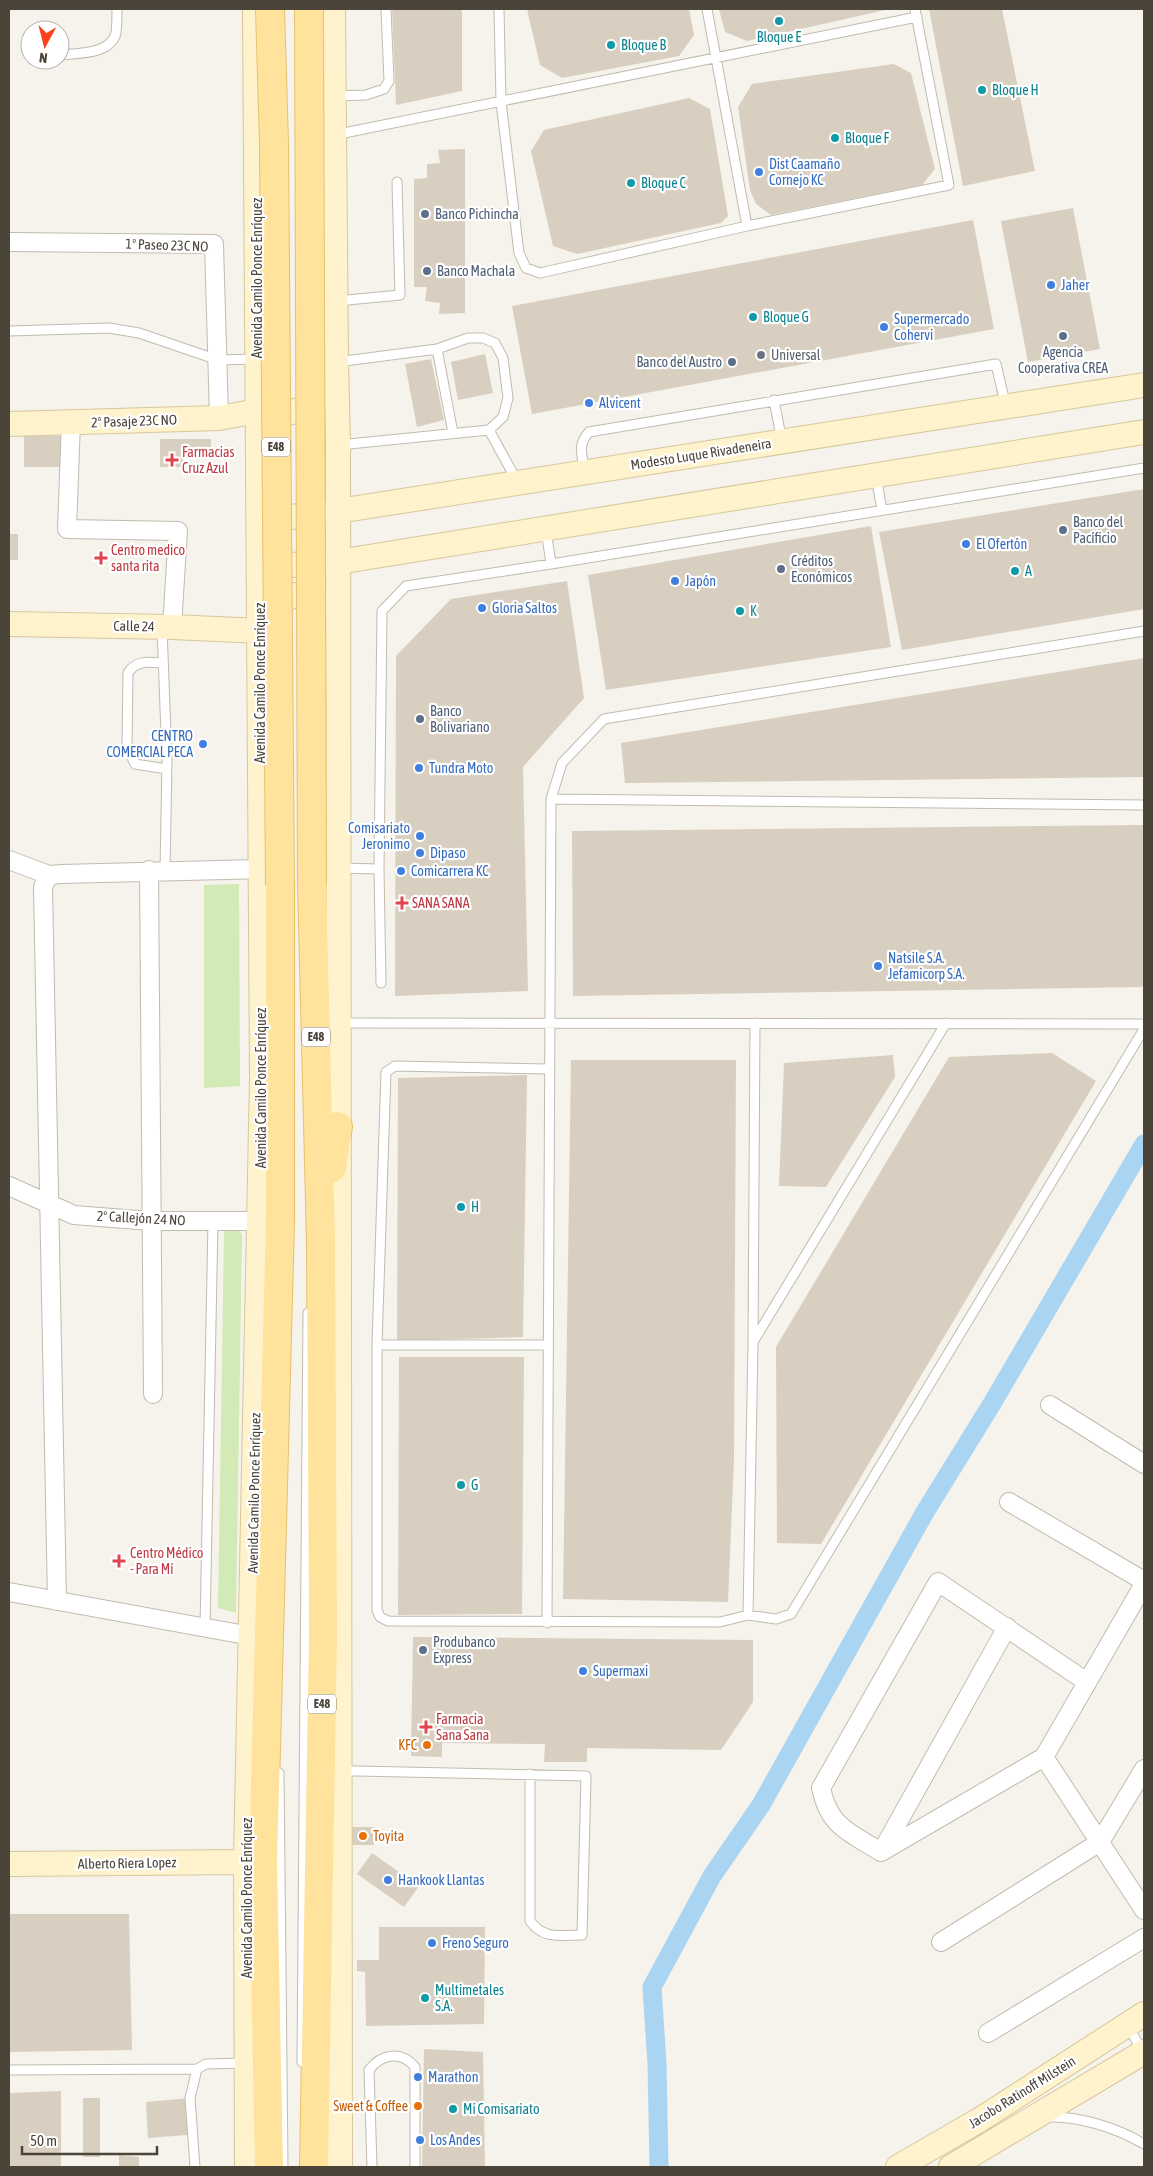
<svg xmlns="http://www.w3.org/2000/svg" width="1153" height="2176" font-family="'Asap Condensed',sans-serif">
	<style>
		.green { fill: #d2eab5 }
		.lines { fill: none; stroke-linecap: round; stroke-linejoin: round }
		.canal { stroke: #a9d4f2; stroke-width: 19 }
		.building { fill: #d8cfc1 }
		.lane-casing { stroke: #c2bbae; stroke-width: 11 }
		.street-casing { stroke: #c2bbae; stroke-width: 20 }
		.secondary-casing { stroke: #d6c79b; stroke-width: 26 }
		.primary-casing { stroke: #e6c16a; stroke-width: 30 }
		.lane { stroke: #fff; stroke-width: 9 }
		.street { stroke: #fff; stroke-width: 18 }
		.secondary { stroke: #fff3cd; stroke-width: 24 }
		.primary { stroke: #ffe39c; stroke-width: 28 }
		.primary-bridge-casing { stroke: #e6c16a; stroke-width: 30; stroke-linecap: butt }
		.primary-bridge { stroke: #ffe39c; stroke-width: 28 }
		.culture-dot { fill: #0f9aa8; stroke: #fff; stroke-width: 2 }
		.shop-dot { fill: #3f7fe0; stroke: #fff; stroke-width: 2 }
		.service-dot { fill: #5c6f8a; stroke: #fff; stroke-width: 2 }
		.worship-dot { fill: #6b7280; stroke: #fff; stroke-width: 2 }
		.health-dot { fill: #e0444e; stroke: #fff; stroke-width: 2 }
		.food-dot { fill: #e8710a; stroke: #fff; stroke-width: 2 }
		.labels { text-anchor: middle; stroke-width: 4.5; stroke-linejoin: round; paint-order: stroke }
		.shield { fill: #fff; stroke: #817c74; stroke-width: 1 }
		.shield-label { font-size: 12px; font-weight: bold; fill: #4b4439 }
		.culture-label { font-size: 14px; fill: #0d838f; stroke: #fff; text-anchor: start }
		.shop-label { font-size: 14px; fill: #366cbe; stroke: #fff; text-anchor: start }
		.service-label { font-size: 14px; fill: #4e5e75; stroke: #fff; text-anchor: start }
		.street-label { font-size: 14px; fill: #4b4439; stroke: #fff }
		.worship-label { font-size: 14px; fill: #5b616d; stroke: #fff; text-anchor: start }
		.health-label { font-size: 14px; fill: #be3a42; stroke: #fff; text-anchor: start }
		.food-label { font-size: 14px; fill: #c56008; stroke: #fff; text-anchor: end }
	</style>
	<rect width="100%" height="100%" fill="#f6f3ec"/>
	<!-- green -->
	<path class="green" d="M239,884L240,1086L204,1088V885Z
		M226,1228H238L242,1235L236,1613L218,1608L224,1234Z"/>
	<g class="lines">
		<!-- canal -->
		<path class="canal" d="M659,2167L657,2064L652,1987L712,1876L761,1805L925,1512L993,1402L1144,1144"/>
	</g>
	<!-- building -->
	<path class="building" d="M392,9H462V91L396,105Z
		M527,9H689L694,35L679,56L562,78L540,65Z
		M719,9H885V10L747,41L725,32Z
		M929,9H1002L1035,171L963,186Z
		M894,64L911,73L935,169L922,185L771,215L756,204L750,190L738,107L752,84Z
		M689,98L710,109L728,216L721,223L577,254L553,246L531,151L544,130Z
		M465,149V313L439,314L440,303L425,301L427,287H414V179L427,178V164L440,163L438,150Z
		M1073,208L1100,349L1028,362L1001,221Z
		M973,220L994,329L532,414L512,306Z
		M485,354L493,393L458,400L451,362Z
		M431,359L444,420L417,427L405,364Z
		M24,435L61,436V467H24Z
		M160,439H211V453H183V467H160Z
		M1144,489V609L902,650L879,532Z
		M871,526L891,647L606,690L588,575Z
		M9,534H18V560H9Z
		M567,581L584,698L523,767L528,991L395,996L396,656L451,599Z
		M1144,658V777L625,783L621,743Z
		M1144,825V984L1142,987L573,996L572,831Z
		M1052,1053L1096,1081L821,1544L777,1543L776,1347L949,1057Z
		M893,1055L895,1077L826,1187L779,1186L784,1063Z
		M571,1060H736L734,1458L728,1602L563,1599Z
		M527,1075L523,1337L397,1341L398,1078Z
		M399,1357H524L522,1614L398,1615Z
		M413,1637L753,1640V1702L721,1750L587,1748V1762H544L545,1744L442,1743V1757L411,1756Z
		M352,1827H375L374,1845H352Z
		M372,1853L419,1886L404,1907L357,1874Z
		M9,1914H129L132,2050L9,2052Z
		M379,1927H485L484,2024L366,2026L365,1972L357,1971V1960H379Z
		M424,2049L483,2052L485,2167H422Z
		M61,2091V2167H9V2093Z
		M83,2098H100V2157H83Z
		M190,2098L191,2109L187,2135L148,2138L146,2102Z
		M119,2155L139,2157V2167H119Z"/>
	<g class="lines">
		<!-- lane casing -->
		<g class="lane-casing">
			<path id="lane" d="M499,9L501,102L519,253L526,268L540,273L747,226L949,185L915,9
				M707,9L747,226
				M60,55C78,53 110,55 116,33C117,25 117,16 117,9
				M334,96L366,95L384,89L389,81L386,9
				M334,135L917,17
				M337,301L400,295L397,182
				M9,331L109,328L139,333L218,360L257,359
				M437,349L453,433
				M337,362L437,349L468,338H483L495,343L503,358L508,398L503,417L489,430
				M774,400L782,442
				M339,445L489,430L517,481
				M585,471C582,455 577,445 589,432L996,364L1006,407
				M876,476L882,510
				M546,530L551,564
				M162,628L167,761L165,870
				M163,663C148,662 136,660 128,673L127,747L135,764L167,769
				M551,799L1144,805
				M338,868L379,869L381,983
				M379,869L382,611L406,586L551,564L1144,468
				M338,1023L1144,1024
				M549,1069L395,1066L386,1072L377,1345V1610L380,1617L388,1621L720,1622L748,1615L776,1619L791,1614L1144,1029
				M753,1342L946,1023
				M377,1345H548
				M748,1615L753,1342L755,1023
				M547,1623L551,799L562,763L604,719L1144,631
				M205,1628L213,1221
				M340,1771H356L586,1776L582,1935C560,1935 544,1940 530,1921V1774
				M279,1773L283,2167
				M1128,2026L1143,2052
				M302,2062L308,1313
				M9,2070L197,2069
				M1048,2117C1080,2116 1117,2128 1144,2144
				M195,2167L190,2098L197,2069L206,2064L247,2063
				M372,2167L369,2070C381,2054 401,2050 415,2067V2167"/>
		</g>
		<!-- street casing -->
		<g class="street-casing">
			<path id="street" d="M9,242L214,244L219,418
				M71,422L67,529L178,531L172,627
				M9,860L49,875
				M149,870L153,1394
				M9,1186L74,1215L151,1221H270
				M1050,1405L1144,1464
				M1009,1502L1144,1581
				M9,1592L251,1636
				M57,1601L43,887L49,875L62,874L261,869
				M1087,1682L938,1582L821,1788C829,1827 849,1832 881,1852L1044,1757L1144,1584
				M1044,1757L1144,1910
				M882,1851L1007,1627
				M941,1942L1100,1842L1144,1769
				M988,2033L1144,1938"/>
		</g>
		<!-- secondary casing -->
		<g class="secondary-casing">
			<path id="secondary" d="M333,9L336,362L338,445L340,2167
				M9,424L219,418L258,411L270,415H281L306,408L322,394
				M260,521L338,511L1144,385
				M259,567L338,562L1144,432
				M9,624L172,627L260,631C274,603 296,581 327,605
				M9,1864L246,1862
				M247,2167L246,1862L262,1078L255,9
				M898,2167L981,2119L1144,2014
				M951,2167L1144,2052"/>
		</g>
		<!-- primary casing -->
		<g class="primary-casing">
			<path id="primary" d="M312,884L321,1241L323,1636L314,2167
				M332,1168L338,1126
				M269,2167L263,1862L280,1222V885"/>
		</g>
		<!-- lane -->
		<use href="#lane" class="lane"/>
		<!-- street -->
		<use href="#street" class="street"/>
		<!-- secondary -->
		<use href="#secondary" class="secondary"/>
		<!-- primary -->
		<use href="#primary" class="primary"/>
		<!-- primary-bridge casing -->
		<g class="primary-bridge-casing">
			<path id="primary-bridge" d="M270,9L274,144L280,885
				M309,9L312,884"/>
		</g>
		<!-- primary-bridge -->
		<use href="#primary-bridge" class="primary-bridge"/>
	</g>
	<!-- markers -->
	<g class="culture-dot">
		<circle cx="779" cy="21" r="5"/>
		<circle cx="611" cy="45" r="5"/>
		<circle cx="982" cy="90" r="5"/>
		<circle cx="835" cy="138" r="5"/>
		<circle cx="631" cy="183" r="5"/>
		<circle cx="753" cy="317" r="5"/>
		<circle cx="1015" cy="571" r="5"/>
		<circle cx="740" cy="611" r="5"/>
		<circle cx="461" cy="1207" r="5"/>
		<circle cx="461" cy="1485" r="5"/>
		<circle cx="425" cy="1998" r="5"/>
		<circle cx="453" cy="2109" r="5"/>
	</g>
	<g class="shop-dot">
		<circle cx="759" cy="172" r="5"/>
		<circle cx="1051" cy="285" r="5"/>
		<circle cx="884" cy="327" r="5"/>
		<circle cx="589" cy="403" r="5"/>
		<circle cx="966" cy="544" r="5"/>
		<circle cx="675" cy="581" r="5"/>
		<circle cx="482" cy="608" r="5"/>
		<circle cx="203" cy="744" r="5"/>
		<circle cx="419" cy="768" r="5"/>
		<circle cx="420" cy="836" r="5"/>
		<circle cx="420" cy="853" r="5"/>
		<circle cx="401" cy="871" r="5"/>
		<circle cx="878" cy="966" r="5"/>
		<circle cx="583" cy="1671" r="5"/>
		<circle cx="388" cy="1880" r="5"/>
		<circle cx="432" cy="1943" r="5"/>
		<circle cx="418" cy="2077" r="5"/>
		<circle cx="420" cy="2140" r="5"/>
	</g>
	<g class="service-dot">
		<circle cx="425" cy="214" r="5"/>
		<circle cx="427" cy="271" r="5"/>
		<circle cx="1063" cy="336" r="5"/>
		<circle cx="732" cy="362" r="5"/>
		<circle cx="1063" cy="530" r="5"/>
		<circle cx="781" cy="569" r="5"/>
		<circle cx="420" cy="719" r="5"/>
		<circle cx="423" cy="1650" r="5"/>
	</g>
	<circle class="worship-dot" cx="761" cy="355" r="5"/>
	<g class="health-dot">
		<path d="M169.5 452.5h5v5h5v5h-5v5h-5v-5h-5v-5h5z"/>
		<path d="M98.5 550.5h5v5h5v5h-5v5h-5v-5h-5v-5h5z"/>
		<path d="M399.5 895.5h5v5h5v5h-5v5h-5v-5h-5v-5h5z"/>
		<path d="M116.5 1553.5h5v5h5v5h-5v5h-5v-5h-5v-5h5z"/>
		<path d="M423.5 1719.5h5v5h5v5h-5v5h-5v-5h-5v-5h5z"/>
	</g>
	<g class="food-dot">
		<circle cx="427" cy="1745" r="5"/>
		<circle cx="363" cy="1836" r="5"/>
		<circle cx="418" cy="2106" r="5"/>
	</g>
	<g class="labels">
		<!-- shield labels -->
		<g class="shield">
			<rect x="262" y="437.5" width="28" height="19" rx="4"/>
			<rect x="302" y="1027.5" width="28" height="19" rx="4"/>
			<rect x="308" y="1694.5" width="28" height="19" rx="4"/>
		</g>
		<g class="shield-label">
			<text x="276" y="451">E48</text>
			<text x="316" y="1041">E48</text>
			<text x="322" y="1708">E48</text>
		</g>
		<!-- culture labels -->
		<g class="culture-label">
			<text x="779" y="42" text-anchor="middle">Bloque E</text>
			<text x="621" y="50">Bloque B</text>
			<text x="992" y="95">Bloque H</text>
			<text x="845" y="143">Bloque F</text>
			<text x="641" y="188">Bloque C</text>
			<text x="763" y="322">Bloque G</text>
			<text x="1025" y="576">A</text>
			<text x="750" y="616">K</text>
			<text x="471" y="1212">H</text>
			<text x="471" y="1490">G</text>
			<text x="435" y="1995">Multimetales<tspan x="435" dy="16">S.A.</tspan></text>
			<text x="463" y="2114">Mi Comisariato</text>
		</g>
		<!-- shop labels -->
		<g class="shop-label">
			<text x="769" y="169">Dist Caamaño<tspan x="769" dy="16">Cornejo KC</tspan></text>
			<text x="1061" y="290">Jaher</text>
			<text x="894" y="324">Supermercado<tspan x="894" dy="16">Cohervi</tspan></text>
			<text x="599" y="408">Alvicent</text>
			<text x="976" y="549">El Ofertón</text>
			<text x="685" y="586">Japón</text>
			<text x="492" y="613">Gloria Saltos</text>
			<text x="193" y="741" text-anchor="end">CENTRO<tspan x="193" dy="16">COMERCIAL PECA</tspan></text>
			<text x="429" y="773">Tundra Moto</text>
			<text x="410" y="833" text-anchor="end">Comisariato<tspan x="410" dy="16">Jeronimo</tspan></text>
			<text x="430" y="858">Dipaso</text>
			<text x="411" y="876">Comicarrera KC</text>
			<text x="888" y="963">Natsile S.A.<tspan x="888" dy="16">Jefamicorp S.A.</tspan></text>
			<text x="593" y="1676">Supermaxi</text>
			<text x="398" y="1885">Hankook Llantas</text>
			<text x="442" y="1948">Freno Seguro</text>
			<text x="428" y="2082">Marathon</text>
			<text x="430" y="2145">Los Andes</text>
		</g>
		<!-- service labels -->
		<g class="service-label">
			<text x="435" y="219">Banco Pichincha</text>
			<text x="437" y="276">Banco Machala</text>
			<text x="1063" y="357" text-anchor="middle">Agencia<tspan x="1063" dy="16">Cooperativa CREA</tspan></text>
			<text x="722" y="367" text-anchor="end">Banco del Austro</text>
			<text x="1073" y="527">Banco del<tspan x="1073" dy="16">Pacíficio</tspan></text>
			<text x="791" y="566">Créditos<tspan x="791" dy="16">Económicos</tspan></text>
			<text x="430" y="716">Banco<tspan x="430" dy="16">Bolivariano</tspan></text>
			<text x="433" y="1647">Produbanco<tspan x="433" dy="16">Express</tspan></text>
		</g>
		<!-- street labels -->
		<g class="street-label">
			<text transform="translate(167 245) rotate(2)" y="5">1° Paseo 23C NO</text>
			<text transform="translate(257 278) rotate(-90)" y="5">Avenida Camilo Ponce Enríquez</text>
			<text transform="translate(134 421) rotate(-2)" y="5">2º Pasaje 23C NO</text>
			<text transform="translate(701 454) rotate(-9)" y="5">Modesto Luque Rivadeneira</text>
			<text transform="translate(134 626) rotate(1)" y="5">Calle 24</text>
			<text transform="translate(260 683) rotate(-90)" y="5">Avenida Camilo Ponce Enríquez</text>
			<text transform="translate(261 1088) rotate(-90)" y="5">Avenida Camilo Ponce Enríquez</text>
			<text transform="translate(141 1218) rotate(3)" y="5">2° Callejón 24 NO</text>
			<text transform="translate(254 1493) rotate(-89)" y="5">Avenida Camilo Ponce Enríquez</text>
			<text transform="translate(127 1863) rotate(-1)" y="5">Alberto Riera Lopez</text>
			<text transform="translate(247 1898) rotate(-90)" y="5">Avenida Camilo Ponce Enríquez</text>
			<text transform="translate(1022 2092) rotate(-32)" y="5">Jacobo Ratinoff Milstein</text>
		</g>
		<!-- worship labels -->
		<g class="worship-label">
			<text x="771" y="360">Universal</text>
		</g>
		<!-- health labels -->
		<g class="health-label">
			<text x="182" y="457">Farmacias<tspan x="182" dy="16">Cruz Azul</tspan></text>
			<text x="111" y="555">Centro medico<tspan x="111" dy="16">santa rita</tspan></text>
			<text x="412" y="908">SANA SANA</text>
			<text x="130" y="1558">Centro Médico<tspan x="130" dy="16">- Para Mí</tspan></text>
			<text x="436" y="1724">Farmacia<tspan x="436" dy="16">Sana Sana</tspan></text>
		</g>
		<!-- food labels -->
		<g class="food-label">
			<text x="417" y="1750">KFC</text>
			<text x="373" y="1841" text-anchor="start">Toyita</text>
			<text x="408" y="2111">Sweet &amp; Coffee</text>
		</g>
	</g>
	<!-- border -->
	<rect width="1153" height="2176" fill="none" stroke="#4b4439" stroke-width="20"/>
	<!-- north arrow -->
	<g transform="translate(45 45) rotate(187)"><circle r="24" fill="#ffffff" stroke="#b7b4b0"/>
	<path d="M0-4L9 19L0 12L-9 19Z" fill="#fc3f1d"/>
	<text y="-8" font-size="14" font-weight="bold" text-anchor="middle" fill="#4b4439">N</text>
	</g>
	<!-- scale -->
	<path d="M22 2146v8h135v-8" fill="none" stroke="#4b4439" stroke-width="2.5"/>
	<text x="30" y="2146" font-size="15" fill="#4b4439" stroke="#ffffff" stroke-width="4" paint-order="stroke">50 m</text>
</svg>
